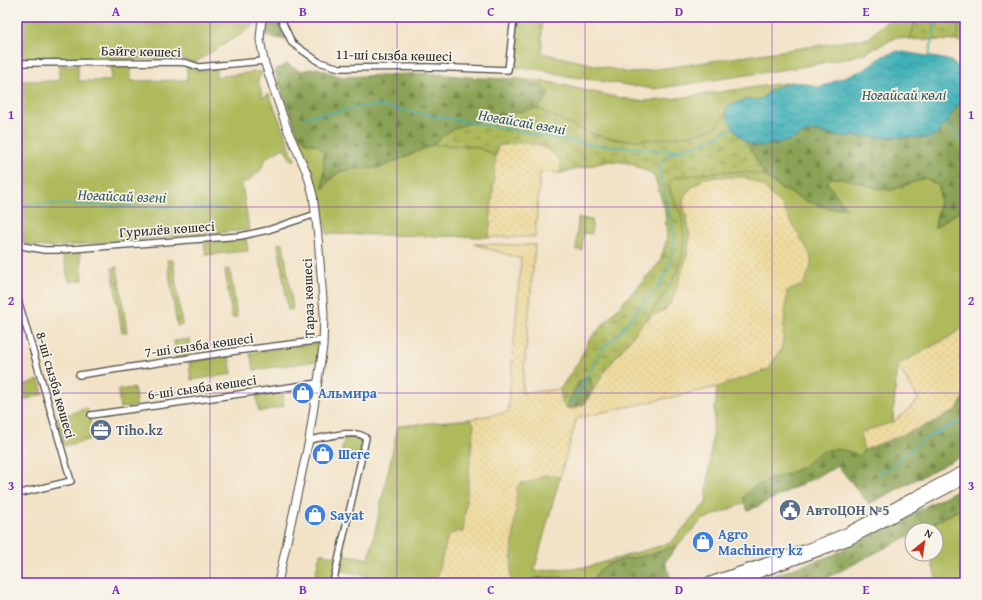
<svg xmlns="http://www.w3.org/2000/svg" width="982" height="600" font-family="'Gentium Book Plus',serif">
	<style>
		.grass { fill: #aeba5c; stroke: #6c7244 }
		.forest { fill: url(#forest-firs); stroke: #5a6640 }
		.wetland { fill: url(#wetland-marsh); stroke: #6c7244 }
		.sand { fill: url(#sand-dots); stroke: #8c8264 }
		.park { fill: url(#park-crowns); stroke: #6c7244 }
		.water { fill: url(#water-waves); stroke: #366e72 }
		.lines { fill: none; stroke-linecap: round; stroke-linejoin: round }
		.stream { stroke: #40b1b8; stroke-width: 1.5 }
		.minor-casing { stroke: #494642; stroke-width: 8 }
		.tertiary-casing { stroke: #494642; stroke-width: 9 }
		.primary-casing { stroke: #494642; stroke-width: 11 }
		.minor { stroke: #fff; stroke-width: 5.5 }
		.tertiary { stroke: #fff; stroke-width: 7 }
		.primary { stroke: #fff; stroke-width: 9 }
		.grid { fill: none; stroke: #7b2cbf; stroke-width: 1; stroke-opacity: 0.55 }
		.labels { text-anchor: middle; stroke-width: 3.5; stroke-linejoin: round; paint-order: stroke }
		.street-label { font-size: 14px; fill: #2b2b2b; stroke: #f7f3e8 }
		.shop-label { font-size: 14px; font-weight: bold; fill: #366cbe; stroke: #f7f3e8; text-anchor: start }
		.service-label { font-size: 14px; font-weight: bold; fill: #4e5e75; stroke: #f7f3e8; text-anchor: start }
		.water-label { font-size: 15px; font-style: italic; fill: #325a5c; stroke: #f7f3e8 }
		.neatline { fill: none; stroke: #7b2cbf; stroke-width: 1.5 }
		.grid-label { font-size: 13px; text-anchor: middle; font-weight: bold; fill: #7b2cbf }
	</style>
	<defs>
		<pattern id="forest-firs" width="22" height="20" patternUnits="userSpaceOnUse"><rect width="22" height="20" fill="#8aa254"/><path d="M5 1l3.5 6h-7zM16 11l3.5 6h-7z" fill="#718446"/></pattern>
		<pattern id="wetland-marsh" width="20" height="14" patternUnits="userSpaceOnUse"><rect width="20" height="14" fill="#aeba5c"/><path d="M1 5h8M5 5V1M11 12h8M15 12V8" fill="none" stroke="#8e974c"/></pattern>
		<pattern id="sand-dots" width="8" height="8" patternUnits="userSpaceOnUse"><rect width="8" height="8" fill="#eeda9e"/><path d="M2 2h.1M6 6h.1" fill="none" stroke="#cb8" stroke-width="1.8" stroke-linecap="round"/></pattern>
		<pattern id="park-crowns" width="20" height="18" patternUnits="userSpaceOnUse"><rect width="20" height="18" fill="#aeba5c"/><path d="M2 6a3 3 0 1 1 6 0M12 15a3 3 0 1 1 6 0" fill="none" stroke="#8e974c"/></pattern>
		<pattern id="water-waves" width="16" height="10" patternUnits="userSpaceOnUse"><rect width="16" height="10" fill="#40b1b8"/><path d="M0 5q4-4 8 0t8 0" fill="none" stroke="#369096"/></pattern>
	</defs>
	<rect width="100%" height="100%" fill="#f7f3e8"/>
	<filter id="ink" filterUnits="userSpaceOnUse"><feTurbulence type="fractalNoise" baseFrequency=".025" numOctaves="2"/><feDisplacementMap in="SourceGraphic" scale="8" xChannelSelector="R" yChannelSelector="G"/><feConvolveMatrix kernelMatrix="1 2 1 2 8 2 1 2 1" color-interpolation-filters="sRGB"/></filter>
	<filter id="wash" filterUnits="userSpaceOnUse"><feTurbulence type="fractalNoise" baseFrequency=".012" numOctaves="4" result="noise"/><feDisplacementMap in="SourceGraphic" scale="16" xChannelSelector="R" yChannelSelector="G"/><feGaussianBlur stdDeviation="0.9" result="paint"/><feColorMatrix in="noise" values="0 0 0 0 0 0 0 0 0 0 0 0 0 0 0 0 0 1.4 0 .05"/><feComposite in="paint" operator="in"/></filter>
	<g filter="url(#wash)">
		<rect width="100%" height="100%" fill="#f2e2c6"/>
		<!-- grass -->
		<path class="grass" d="M17,17H255V23L251,28L194,63L182,59H17Z
			M518,17H542V53L630,73L869,38L891,17H915L913,31L910,39L897,37L865,53L848,58L801,67L654,89L567,76L543,70L513,67Z
			M960,17H965V44L957,41Z
			M78,65V81H111V67H131V81L187,80V66L197,71L216,69V77L262,71L263,72L258,80L263,98L269,94L295,160H291L284,148L266,158L260,171L248,181L242,183L249,230L51,247L35,246L17,242V81H59V66Z
			M520,79L555,83L587,91L637,101L663,100L791,82L770,90L761,99L743,100L727,107C726,112 723,120 720,124C708,137 642,142 624,140C615,139 605,138 597,135C576,129 557,118 538,108L544,102L543,87Z
			M297,132L307,143L318,145L324,152L323,188L332,177L340,172L406,157L432,145L469,146L480,148L496,156L489,237L327,234L319,197Z
			M714,172H748L765,176L780,188L828,208H846L827,183L830,178L849,179L878,189L892,190L925,178L939,186L940,200L935,227L950,217L965,208V326L948,338L897,365L893,422L860,433L864,450L860,457L852,453H821L802,467L743,498L745,503L702,520L679,544L668,549L637,558L623,559L608,564L594,579L593,583L537,578L528,583H510L516,490L518,485C527,481 535,481 543,475L560,477L534,571L587,567L670,543L706,503L717,387L769,369L782,347L787,291L744,177C733,177 713,175 704,179C695,183 682,193 683,203C684,214 689,225 689,236C690,248 678,291 672,301C666,313 652,314 643,323L669,286L681,214L671,195L669,185L670,180L674,177Z
			M246,239L248,251L206,255L204,242Z
			M80,252L83,280L69,282L62,253Z
			M190,339L192,357L176,359L174,341Z
			M319,343L317,361L254,370L250,353Z
			M229,356L232,374L191,380L189,362Z
			M39,380L43,394L17,402V387Z
			M134,388L137,406L120,408L118,390Z
			M283,389L284,406L259,412L256,393Z
			M87,408L95,438L64,446L56,418Z
			M470,419L474,423L463,533L448,536L435,583H363L365,575L339,570L343,554L369,559L398,426Z
			M356,435L363,440L359,458L341,455L345,436Z
			M965,507V583H937L930,554H936V530H924L923,529Z
			M320,553L337,557L331,583L314,582Z"/>
		<!-- forest -->
		<path class="forest" d="M269,17H276L286,40L264,36L265,24Z
			M287,64L300,71L317,68L342,77L427,73L478,78L520,79L543,87L548,91V97L538,108L453,129L432,145L380,168L349,169L340,172L332,177L323,189L324,152L318,145L307,143L297,132L274,70Z
			M963,86L965,91V208L950,217L935,228L940,200L939,186L925,178L892,190L878,189L849,179L830,178L827,183L847,209L828,208L808,202L780,188L765,176L746,142L756,146L788,141L806,133L814,131L836,136L931,138C946,127 961,104 963,86Z
			M590,375L593,391C586,403 580,410 566,408L579,381Z
			M965,395V454L869,504L838,466L748,511L743,498C753,481 785,477 802,467C809,463 814,455 821,452C835,447 848,450 860,456L864,450L897,435L931,423L956,410Z
			M965,486V507L920,530H912V534L829,577L815,583H752L833,555Z
			M679,544L665,562L671,578L653,583H593C595,574 600,568 608,564C632,557 655,555 679,544Z
			M568,577L580,578L584,583H528L537,578Z"/>
		<!-- wetland -->
		<path class="wetland" d="M915,17H960L957,41L910,39L913,31Z
			M538,108C557,118 576,129 596,135C605,138 617,140 626,140C647,141 703,138 719,124C722,121 724,115 726,111L728,119L739,136L746,142L765,176C731,167 707,175 674,177C661,188 678,203 681,215C685,231 685,248 680,263C670,292 649,315 630,339C616,355 604,373 593,391L590,376L579,381L566,408L562,403L560,389L579,361L589,340L660,262L667,239L665,210L655,178L649,172L629,163L610,161L560,173L561,163L558,158L550,150L541,145L498,146L496,156L480,148L469,146L432,145C439,140 446,132 454,129C481,117 510,115 538,108Z"/>
		<!-- sand -->
		<path class="sand" d="M516,143C535,143 550,146 561,163L560,173L540,172L535,237H489L496,156L498,146Z
			M718,177H744L763,186L781,205L811,256V267L803,285L787,291L782,347L769,369L717,387L577,418L560,477L543,475L534,481L521,483L517,487L510,583H435L448,536L456,532H463L474,423L470,419L508,412L521,259L474,244L535,245L522,393L560,389L562,403L566,408L572,409L585,404L605,371L643,323L653,315L665,310L672,301L686,259L690,238L687,218L683,203L684,197L690,189L704,178Z
			M965,326V395L956,410L931,423L864,450L860,433L893,422L919,400L897,365L948,338Z"/>
		<!-- park -->
		<path class="park" d="M578,218L592,219V234L583,233L582,250H576Z
			M283,243L293,309L288,310L278,244Z
			M167,260H173L182,325L177,326Z
			M117,267L127,332L122,333L112,268Z
			M230,269L237,317L232,318L225,270Z"/>
		<!-- water -->
		<path class="water" d="M898,51L943,59L951,61L959,68L963,86L959,104L938,133L931,138L836,136L814,131L806,133L788,141L764,146H756L746,142L739,136L728,119L726,111L727,107L732,103H736L743,100L761,99L770,90L791,82L804,83L816,87H821L844,77L864,70L883,56Z"/>
		<g class="lines">
			<!-- stream -->
			<path class="stream" d="M929,56L937,17
				M305,117L368,106H380L594,145L661,150L686,149L712,139L733,128
				M947,120L965,146
				M17,205L49,204L227,209
				M571,405L602,349L618,335L634,314L660,285L671,260L674,234L659,169C662,156 671,153 683,150
				M879,475L926,438L965,419"/>
		</g>
	</g>
	<g filter="url(#ink)">
		<g class="lines">
			<!-- minor casing -->
			<g class="minor-casing">
				<path id="minor" d="M280,17L292,43L319,62L340,68L429,67L508,70L514,17
					M17,63L178,62L187,63L199,67L264,61
					M17,245L44,250H59L241,236L268,230L316,214
					M17,296L71,481L17,494
					M79,375L236,351L323,340
					M91,415L318,383
					M309,440C322,438 357,428 366,438L333,583"/>
			</g>
			<!-- tertiary casing -->
			<g class="tertiary-casing">
				<path id="tertiary" d="M262,17L260,39L264,61L288,131L307,173L313,195L318,237L324,313L323,347L309,440L278,583"/>
			</g>
			<!-- primary casing -->
			<g class="primary-casing">
				<path id="primary" d="M707,583L807,549L846,533L965,470
					M731,583L849,540L965,479"/>
			</g>
			<!-- minor -->
			<use href="#minor" class="minor"/>
			<!-- tertiary -->
			<use href="#tertiary" class="tertiary"/>
			<!-- primary -->
			<use href="#primary" class="primary"/>
		</g>
	</g>
	<!-- grid -->
	<path class="grid" d="M210,17V583M397,17V583M585,17V583M772,17V583M17,207H965M17,393H965"/>
	<!-- icons -->
	<defs>
		<g id="shop-disc" transform="scale(1.15)"><circle r="9.5" fill="#3f7fe0" stroke="#f7f3e8"/><path d="M-5-2.5h2.3a2.7 3.5 0 0 1 5.4 0H5L5.5 6h-11ZM-1.5-2.5h3a1.5 2.3 0 0 0-3 0Z" fill="#fff"/></g>
		<g id="office-disc" transform="scale(1.15)"><circle r="9.5" fill="#5c6f8a" stroke="#f7f3e8"/><path d="M-6-3h4V-5.5h4V-3h4V5H-6ZM-1-4.5V-3h2v-1.5ZM-6 0V1H6V0Z" fill="#fff"/></g>
		<g id="civic-disc" transform="scale(1.15)"><circle r="9.5" fill="#5c6f8a" stroke="#f7f3e8"/><path d="M-.6-6.5H3V-4.5H.6V-3L4-1V1h2V6H-6V1h2V-1L-.6-3ZM-1.2 2.5V6h2.4V2.5Z" fill="#fff"/></g>
	</defs>
	<g fill-rule="evenodd">
		<use href="#shop-disc" x="303" y="393"/>
		<use href="#office-disc" x="101" y="430"/>
		<use href="#shop-disc" x="323" y="454"/>
		<use href="#civic-disc" x="790" y="510"/>
		<use href="#shop-disc" x="315" y="515"/>
		<use href="#shop-disc" x="703" y="542"/>
	</g>
	<g class="labels">
		<!-- street labels -->
		<g class="street-label">
			<text transform="translate(141 51) rotate(1)" y="5">Бәйге көшесі</text>
			<text transform="translate(394 55) rotate(1)" y="5">11-ші сызба көшесі</text>
			<text transform="translate(167 229) rotate(-4)" y="5">Гурилёв көшесі</text>
			<text transform="translate(308 298) rotate(-92)" y="5">Тараз көшесі</text>
			<text transform="translate(199 345) rotate(-8)" y="5">7-ші сызба көшесі</text>
			<text transform="translate(56 385) rotate(74)" y="5">8-ші сызба көшесі</text>
			<text transform="translate(202 387) rotate(-8)" y="5">6-ші сызба көшесі</text>
		</g>
		<!-- shop labels -->
		<g class="shop-label">
			<text x="318" y="398">Альмира</text>
			<text x="338" y="459">Шеге</text>
			<text x="330" y="520">Sayat</text>
			<text x="718" y="539">Agro<tspan x="718" dy="16">Machinery kz</tspan></text>
		</g>
		<!-- service labels -->
		<g class="service-label">
			<text x="116" y="435">Tiho.kz</text>
			<text x="806" y="515">АвтоЦОН №5</text>
		</g>
		<!-- water labels -->
		<g class="water-label">
			<text x="904" y="100">Ноғайсай көлі</text>
			<text transform="translate(522 122) rotate(10)" y="5">Ноғайсай өзені</text>
			<text transform="translate(122 196) rotate(2)" y="5">Ноғайсай өзені</text>
		</g>
	</g>
	<!-- margin -->
	<rect width="982" height="600" fill="none" stroke="#f7f3e8" stroke-width="44"/>
	<!-- north arrow -->
	<g transform="translate(924 542) rotate(30)"><circle r="19" fill="#f7f3e8" stroke="#a5a39c"/>
	<path d="M0-3L7 15L0 10L-7 15Z" fill="#c8321e"/>
	<text y="-6" font-size="11" font-weight="bold" text-anchor="middle" fill="#2b2b2b">N</text>
	</g>
	<rect x="22" y="22" width="938" height="556" class="neatline"/>
	<g class="grid-label">
		<text x="116" y="16">A</text>
		<text x="303" y="16">B</text>
		<text x="491" y="16">C</text>
		<text x="679" y="16">D</text>
		<text x="866" y="16">E</text>
		<text x="11" y="119">1</text>
		<text x="971" y="119">1</text>
		<text x="11" y="305">2</text>
		<text x="971" y="305">2</text>
		<text x="11" y="490">3</text>
		<text x="971" y="490">3</text>
		<text x="116" y="594">A</text>
		<text x="303" y="594">B</text>
		<text x="491" y="594">C</text>
		<text x="679" y="594">D</text>
		<text x="866" y="594">E</text>
	</g>
</svg>
